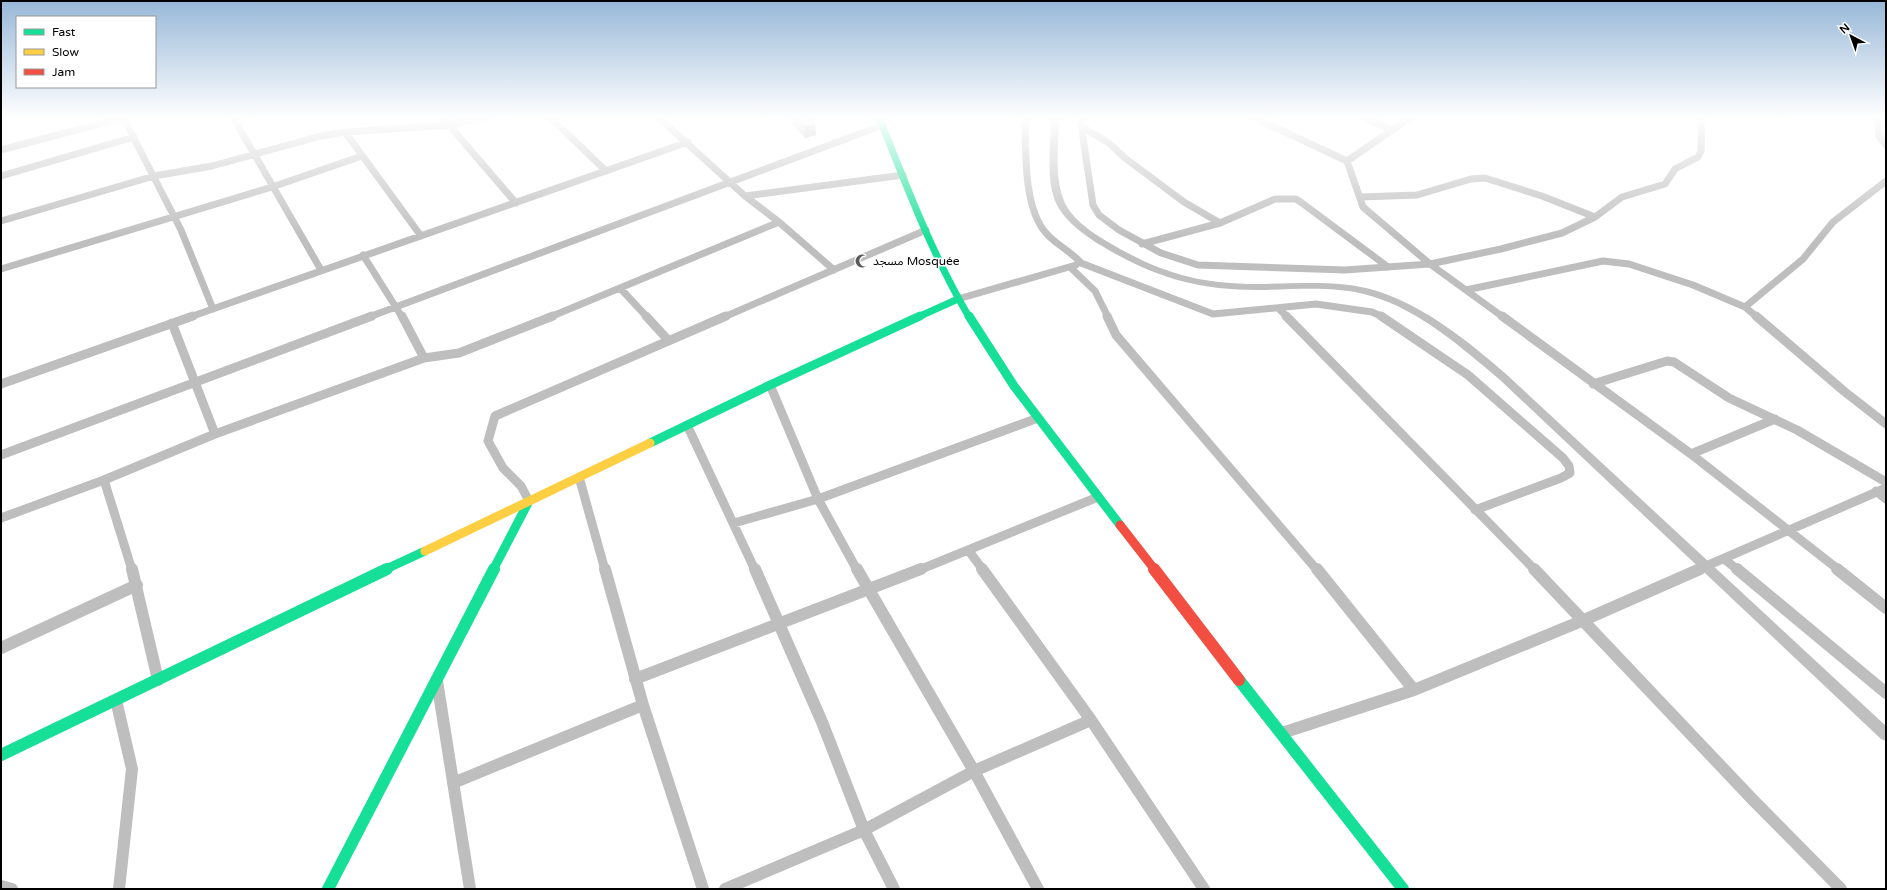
<svg xmlns="http://www.w3.org/2000/svg" width="1887" height="890" font-family="'Varela Round','Noto Sans Arabic',sans-serif">
	<style>
		.lines { fill: none; stroke-linecap: round; stroke-linejoin: round }
		.canal { fill: #bfbfbf; fill-rule: evenodd }
		.street-far2 { stroke: #bebebe; stroke-width: 7 }
		.street-far1 { stroke: #bebebe; stroke-width: 9 }
		.street { stroke: #bebebe; stroke-width: 12 }
		.fast-far2 { stroke: #16e098; stroke-width: 7 }
		.fast-far1 { stroke: #16e098; stroke-width: 9 }
		.fast { stroke: #16e098; stroke-width: 12 }
		.slow { stroke: #ffcf43; stroke-width: 9 }
		.jam-far1 { stroke: #f24e42; stroke-width: 9 }
		.jam { stroke: #f24e42; stroke-width: 12 }
		.wall { fill: #c0c0c0 }
		.shaded-wall { fill: #9c9c9c }
		.building { fill: #dfdfdf; stroke: #9c9c9c }
		.labels { text-anchor: middle; stroke-width: 3; stroke-linejoin: round; paint-order: stroke }
		.poi-label { font-size: 12px; fill: #000; stroke: #fff; text-anchor: start }
	</style>
	<rect width="100%" height="100%" fill="#fff"/>
	<g class="lines">
		<!-- canal -->
		<path class="canal" d="M1051,117H1059C1059,143 1054,173 1063,198C1069,217 1091,232 1108,242C1159,272 1197,284 1257,284C1296,284 1338,279 1377,291C1426,307 1468,341 1506,374L1886,726V741L1881,739L1499,379C1461,347 1419,310 1371,296C1334,285 1294,290 1257,290C1198,290 1153,277 1102,246C1084,235 1061,219 1054,198C1046,173 1051,143 1051,117Z"/>
		<!-- street-far2 -->
		<path class="street-far2" d="M123,117L181,230L213,309
			M233,117L321,270
			M442,117L516,203
			M550,117L606,171
			M1025,117C1026,150 1023,207 1046,233C1056,245 1071,251 1081,263L1213,314L1316,304L1372,312L1383,317
			M1080,117L1093,205L1099,215L1119,230L1161,253L1198,265L1345,270L1430,264L1501,249L1562,233L1595,217L1622,197L1665,184L1675,169L1698,157L1701,151L1702,117
			M1253,117L1347,161
			M1363,117L1392,130
			M1411,117L1347,161L1363,207L1430,264L1503,317
			M1877,117L1879,136L1886,145
			M1082,127L1109,143L1125,158L1184,202L1220,223
			M345,132L421,236
			M1,150L124,117
			M1,176L134,137
			M745,196L903,175
			M1360,197L1417,195L1471,179L1485,178L1542,196L1595,217
			M1,221L154,176L212,166L321,136L345,132L449,125L486,117
			M779,222L834,270
			M1142,244L1220,223L1275,199H1296L1302,203L1388,267
			M363,255L402,317
			M1071,268L1095,291L1108,317
			M1,269L272,187L362,156
			M621,289L647,317
			M1466,290L1603,261L1629,264L1693,285L1745,307L1757,317
			M958,299L1076,265
			M1745,307L1803,259L1833,222L1886,181
			M1279,309L1287,317
			M190,317L688,142
			M369,317L883,125
			M550,317L779,222L745,196L658,117
			M724,317L926,230"/>
		<!-- street-far1 -->
		<path class="street-far1" d="M402,316L424,358
			M646,316L669,341
			M1107,316L1116,335L1317,570
			M1286,316L1535,570
			M1381,316L1468,375L1563,458L1569,466L1570,473L1561,478L1475,510
			M1502,316L1691,454L1839,570
			M1756,316L1845,392L1886,424
			M172,323L215,434
			M1,384L193,316
			M1593,384L1667,361L1674,362L1729,398L1797,430L1886,482
			M770,385L818,499L857,570
			M687,425L755,570
			M1691,454L1775,419
			M1,455L372,316
			M579,477L605,570
			M104,480L132,570
			M1876,491L1886,499
			M529,501L521,486L503,468L488,441L495,416L726,316
			M1,518L104,480L215,434L424,358L459,353L553,316
			M734,523L818,499L1038,418
			M969,551L983,570
			M1724,559L1738,570
			M919,570L1098,497
			M1697,570L1886,488"/>
		<!-- street -->
		<path class="street" d="M132,569L158,680
			M605,569L643,705L703,889
			M755,569L822,722L864,830L894,889
			M857,569L974,771L1038,889
			M982,569L1091,720L1204,889
			M1317,569L1414,690
			M1534,569L1754,801L1841,889
			M1737,569L1886,693
			M1837,569L1886,608
			M1,648L137,585
			M635,679L921,569
			M437,681L470,889
			M116,700L132,769L119,889
			M1282,733L1414,690L1584,620L1700,569
			M453,783L643,705
			M1,886L12,889
			M725,889L864,830L974,771L1091,720"/>
		<!-- fast-far2 -->
		<path class="fast-far2" d="M879,117C906,185 932,254 969,317
			M918,317L958,299"/>
		<!-- fast-far1 -->
		<path class="fast-far1" d="M969,316L1014,386L1120,525
			M650,443L770,385L920,316
			M384,570L425,551
			M493,570L529,501"/>
		<!-- fast -->
		<path class="fast" d="M1239,680L1403,889
			M1,755L387,569
			M328,889L494,569"/>
		<!-- slow -->
		<path class="slow" d="M425,551L650,443"/>
		<!-- jam-far1 -->
		<path class="jam-far1" d="M1120,525L1155,570"/>
		<!-- jam -->
		<path class="jam" d="M1154,569L1239,680"/>
	</g>
	<!-- wall -->
	<path class="wall" d="M789,117H809L816,135L805,138L789,120Z"/>
	<!-- shaded-wall -->
	<path class="shaded-wall" d="M815,124L816,135L805,138L804,127Z"/>
	<!-- building -->
	<path class="building" d="M795,117H809L815,124L804,127Z"/>
	<!-- sky -->
	<linearGradient id="sky" x2="0" y2="1"><stop stop-color="#97b8d8"/><stop offset="0.49" stop-color="#fff"/><stop offset="1" stop-color="#fff" stop-opacity="0"/></linearGradient>
	<rect width="1887" height="241" fill="url(#sky)"/>
	<!-- icons -->
	<defs>
		<g id="mosque-bare" transform="scale(1.08)"><path d="M3.5-4.9A6 6 0 1 0 3.5 4.9A5 5 0 1 1 3.5-4.9Z" fill="#595959" stroke="#fff" stroke-width="2.5" paint-order="stroke"/></g>
	</defs>
	<g fill-rule="evenodd">
		<use href="#mosque-bare" x="862" y="261"/>
	</g>
	<g class="labels">
		<!-- poi labels -->
		<g class="poi-label">
			<text x="873" y="265">مسجد Mosquée</text>
		</g>
	</g>
	<!-- border -->
	<rect width="1887" height="890" fill="none" stroke="#000000" stroke-width="4"/>
	<!-- legend -->
	<rect x="16" y="16" width="140" height="72" fill="#ffffff" stroke="#999999"/>
	<rect x="24" y="29" width="20" height="6" fill="#16e098" stroke="#999999"/>
	<text x="52" y="36" font-size="12" fill="#000000">Fast</text>
	<rect x="24" y="49" width="20" height="6" fill="#ffcf43" stroke="#999999"/>
	<text x="52" y="56" font-size="12" fill="#000000">Slow</text>
	<rect x="24" y="69" width="20" height="6" fill="#f24e42" stroke="#999999"/>
	<text x="52" y="76" font-size="12" fill="#000000">Jam</text>
	<!-- north arrow -->
	<g transform="translate(1851 36) rotate(319)" stroke="#ffffff" stroke-width="3" paint-order="stroke">
	<path d="M0-3L7 15L0 10L-7 15Z" fill="#000000"/>
	<text y="-6" font-size="11" font-weight="bold" text-anchor="middle" fill="#000000">N</text>
	</g>
</svg>
